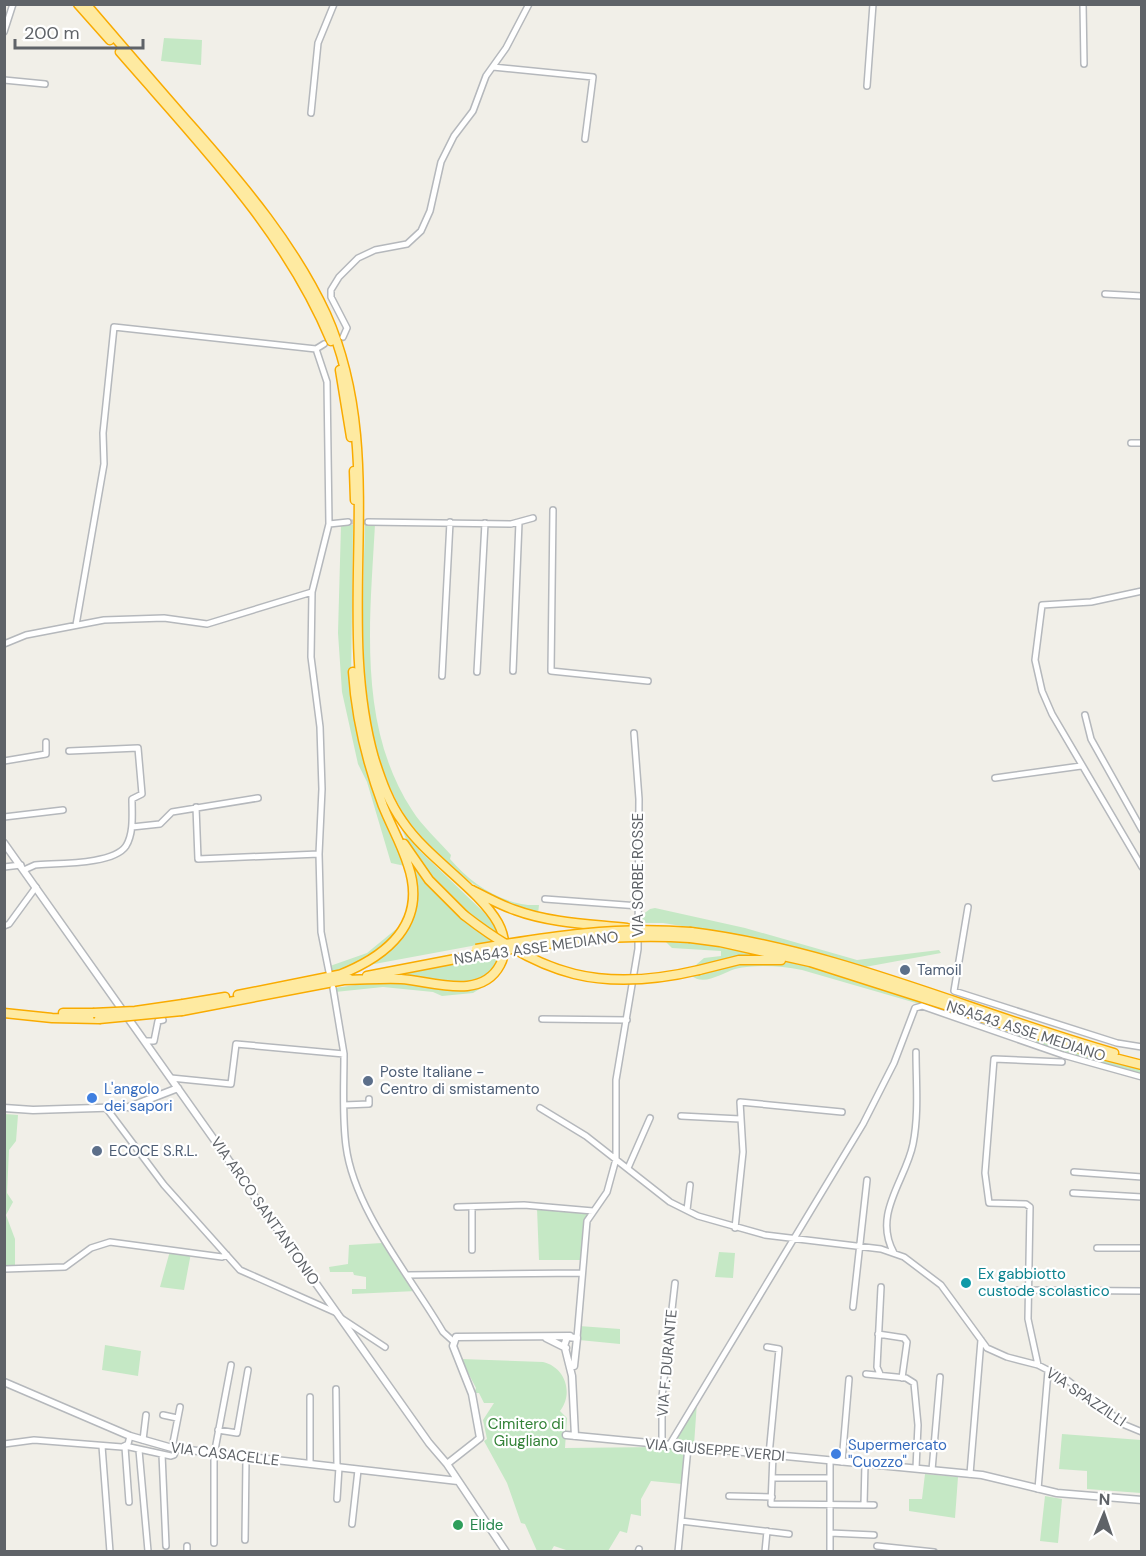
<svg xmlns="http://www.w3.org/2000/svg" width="1146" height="1556" font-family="'DM Sans',sans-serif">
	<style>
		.green { fill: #c5e8c5 }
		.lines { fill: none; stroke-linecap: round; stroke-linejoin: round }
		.minor-tunnel { stroke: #ccccc8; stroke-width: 5; stroke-dasharray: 5 2.5; stroke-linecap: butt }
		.minor-casing { stroke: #b5b8bc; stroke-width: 8 }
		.tertiary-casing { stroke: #b5b8bc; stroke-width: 9 }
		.trunk-casing { stroke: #f9ab00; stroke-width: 11 }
		.minor { stroke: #fff; stroke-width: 5 }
		.tertiary { stroke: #fff; stroke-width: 6 }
		.trunk { stroke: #feeaa1; stroke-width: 8 }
		.trunk-bridge-casing { stroke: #f9ab00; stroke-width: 11; stroke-linecap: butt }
		.trunk-bridge { stroke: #feeaa1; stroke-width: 8 }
		.service-dot { fill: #5c6f8a; stroke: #fff; stroke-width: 2 }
		.shop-dot { fill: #3f7fe0; stroke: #fff; stroke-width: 2 }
		.culture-dot { fill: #0f9aa8; stroke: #fff; stroke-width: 2 }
		.leisure-dot { fill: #2e9e5b; stroke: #fff; stroke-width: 2 }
		.labels { text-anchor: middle; stroke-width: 4.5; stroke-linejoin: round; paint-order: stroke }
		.street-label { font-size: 15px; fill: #5f6368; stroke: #fff }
		.service-label { font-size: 15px; fill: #4e5e75; stroke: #fff; text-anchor: start }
		.shop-label { font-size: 15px; fill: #366cbe; stroke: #fff; text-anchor: start }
		.culture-label { font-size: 15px; fill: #0d838f; stroke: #fff; text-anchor: start }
		.park-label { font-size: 15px; fill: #348238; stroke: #fff }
		.leisure-label { font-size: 15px; fill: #27864d; stroke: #fff; text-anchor: start }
	</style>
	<rect width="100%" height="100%" fill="#f1efe8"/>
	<!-- green -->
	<path class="green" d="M164,38L202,40L201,65L161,61Z
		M365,524H375C370,619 357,726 412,810C422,826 438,840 451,855L450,859C471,884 505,907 539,905L538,914C350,850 360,690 365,524Z
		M341,525H353L351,685L356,715L404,863L411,850L380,780L420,851L495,923L501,955L488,975L468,983L412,976H385L480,958L477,945L369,965L392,948L405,932L347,968L331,972L330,966L367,953L395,930L400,929C411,907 409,890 405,866L391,863L367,782L358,764L342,692L338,633Z
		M655,908L745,928L857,960L939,950L941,953L865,967L746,936L663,923H641L642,915L650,909Z
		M663,939L707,942L778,955L690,970L704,958L721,956V951L672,948Z
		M506,954H509L501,972L494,980L473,993L442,996L433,992L383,987L335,992L334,988L384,981L476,987Z
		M785,961L824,970L1030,1038L1141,1069V1074L1106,1067L916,1003L802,970C780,966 757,964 735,969C722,973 703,987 691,975L742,962Z
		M5,1114L18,1115L16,1141L9,1150L7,1193L13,1202L6,1215L15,1239V1268L5,1267Z
		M537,1208L589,1213L582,1260H539Z
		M382,1243L416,1291L352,1294V1289H366V1277L354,1275L353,1272H330L329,1267L348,1264L349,1245Z
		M170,1251L191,1253L184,1290L160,1287Z
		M719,1252L735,1253L733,1278L715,1277Z
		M579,1326L620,1329V1344L579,1340Z
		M105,1345L141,1351L138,1376L102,1370Z
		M461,1359L543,1362C565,1367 574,1393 560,1411L567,1418L565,1448L659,1447L686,1450L682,1484L651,1481L641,1499V1516L631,1514L627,1533L620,1531L608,1551H569L554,1546L551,1551H537L525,1524L521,1523L507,1483L484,1441L487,1439L483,1420L494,1403H484L479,1393H474L476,1388Z
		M697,1402L694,1445L675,1442Z
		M1062,1434L1141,1440V1493L1087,1489V1471L1059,1469Z
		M925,1474L958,1477L955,1518L909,1511V1499H922Z
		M1045,1496L1062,1499L1058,1543L1040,1541Z"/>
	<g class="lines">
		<!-- minor-tunnel -->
		<path class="minor-tunnel" d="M348,522H368"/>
		<!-- minor casing -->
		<g class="minor-casing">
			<path id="minor" d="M1083,4L1084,64
				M4,32L13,4
				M493,67L593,77L585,139
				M4,80L45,84
				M867,86L873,4
				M311,113L318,43L334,4
				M1105,294L1142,296
				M343,337L347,328L331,297V290L339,277L358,258L375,250L407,244L421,231L430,211L441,162L454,136L473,111L486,76L506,48L529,4
				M316,349L327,382L329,524L312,592L311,657L320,727L322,789L319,854L321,932L329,972
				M316,349L324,344
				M1131,443H1142
				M553,510L551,671L648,681
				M368,522L511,524L533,518
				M329,524L348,522
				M1142,591L1091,602L1042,605L1035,660L1042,691L1052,714L1142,867
				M76,625L104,464L103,433L114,327L316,349
				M4,644L26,635L104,620L164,618L207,624L312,592
				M513,671L519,522
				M477,672L485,523
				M442,676L450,522
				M1085,715L1091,739L1142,830
				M4,761L46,754V742
				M995,778L1081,766
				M196,807L198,859L319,854
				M4,817L63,810
				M132,827L160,824L172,812L258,798
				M4,867L21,865
				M24,870L35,865C57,863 113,865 126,846C134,833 132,814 132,799L142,794L138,748L69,751
				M545,899L639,906
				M968,907L954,991L1117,1043L1142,1047
				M4,926L9,924L36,887
				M333,988L344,1054
				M542,1019L627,1020
				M145,1041H154L158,1021L163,1020
				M171,1078L231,1084L236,1044L344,1054C344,1085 342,1116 346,1146C354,1210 411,1277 443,1332L453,1341
				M344,1105L369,1104V1099
				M540,1108L586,1136L670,1202L698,1216L765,1235L881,1249L904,1257L941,1285L987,1348L1007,1357L1038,1365L1067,1380L1125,1425L1142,1432
				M107,1109L164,1185L240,1270L337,1313
				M681,1116L740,1119
				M628,1168L650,1118
				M1074,1172L1142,1177
				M1073,1193L1142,1197
				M457,1207L524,1205L593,1211
				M472,1207V1250
				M687,1210L690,1185
				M735,1228L743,1152L740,1102L842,1112
				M1097,1248H1142
				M894,1253C872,1214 906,1180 913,1144C919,1114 916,1082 916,1052
				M4,1269L65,1267L91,1248L110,1242L222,1257L227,1255
				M408,1275L582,1273
				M1018,1290L1142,1291
				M853,1307L867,1180
				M341,1318L385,1347
				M878,1334L904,1338L907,1342L902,1378
				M577,1338L587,1221L607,1192L616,1159V1080L638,949L639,799L634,733
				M767,1347L779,1349L769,1455
				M1038,1365L1028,1319L1030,1207L1026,1204L989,1203L985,1173L994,1059L1062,1062
				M866,1374L906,1378L914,1383L918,1425L916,1468
				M880,1374L877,1367L881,1287
				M336,1389L337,1467
				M163,1415L177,1418
				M218,1430L237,1433L248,1370
				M143,1440L146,1415
				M4,1444L34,1440L122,1447L128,1444L130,1436
				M662,1444V1397L675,1283
				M670,1444L863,1124L894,1063L915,1008L922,1006L1063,1055L1142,1077
				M102,1446L110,1552
				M125,1446L171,1456L174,1455L176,1449
				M125,1447L129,1502
				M172,1448L180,1407
				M139,1450L148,1551
				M162,1454L166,1546
				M773,1455L771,1504L874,1505
				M842,1462L849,1379
				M310,1464V1397
				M932,1470L940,1377
				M970,1474L981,1340
				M772,1478H830
				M1038,1489L1048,1371
				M729,1496L772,1497
				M337,1499L339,1467
				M864,1505L865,1464
				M681,1521L789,1534
				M352,1524L358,1470
				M830,1533L874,1535
				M245,1540L246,1459
				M214,1543V1455L231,1365
				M187,1546V1552
				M877,1546L934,1552
				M638,1552L639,1549
				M678,1552L688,1447
				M765,1552L767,1531
				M830,1552V1460"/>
		</g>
		<!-- tertiary casing -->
		<g class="tertiary-casing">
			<path id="tertiary" d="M4,843L429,1443L447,1464L506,1552
				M4,1108L33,1110L129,1107L178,1088
				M546,1338L566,1348
				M564,1346L567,1337L577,1338L574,1366
				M565,1348L572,1376L575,1436
				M4,1382L130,1436L172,1448L458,1481
				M566,1435L982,1475L1057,1493L1142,1500
				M447,1464L480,1438L472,1394L453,1346L456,1337L570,1336"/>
		</g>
		<!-- trunk casing -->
		<g class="trunk-casing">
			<path id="trunk" d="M78,4L110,40
				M86,4C122,46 158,88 194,129C244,186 294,245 326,314C390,457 333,612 374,758C381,780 389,803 403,822C427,858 479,889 498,923C505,936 507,952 500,965C481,1001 432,981 401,979C382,978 363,980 344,980
				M120,52C198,142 285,230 331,341
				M340,370L351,437
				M354,471L355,500
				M404,844L429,880L464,915
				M472,890C486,897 500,905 515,910C550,923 590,924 627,928
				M691,932C837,950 973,1013 1114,1053
				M690,938L720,942L810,962L1095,1053L1142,1065
				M699,970L739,960H781
				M339,975C387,956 428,923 408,865C402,845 391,826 383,806C367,763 356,718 353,672
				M367,976L476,955
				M238,995L343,974
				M183,1004L225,997
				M182,1011L349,979
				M4,1013L52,1018L99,1019
				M63,1013H93"/>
		</g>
		<!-- minor -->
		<use href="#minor" class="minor"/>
		<!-- tertiary -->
		<use href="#tertiary" class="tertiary"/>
		<!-- trunk -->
		<use href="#trunk" class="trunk"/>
		<!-- trunk-bridge casing -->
		<g class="trunk-bridge-casing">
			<path id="trunk-bridge" d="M464,915C542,976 602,993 699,970
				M476,949C550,936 616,926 691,932
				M476,955C547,943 617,933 690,938
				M93,1013L135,1011L183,1004
				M99,1019L182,1011"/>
		</g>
		<!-- trunk-bridge -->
		<use href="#trunk-bridge" class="trunk-bridge"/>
	</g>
	<!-- markers -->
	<g class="service-dot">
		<circle cx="905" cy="970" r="6"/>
		<circle cx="368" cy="1081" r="6"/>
		<circle cx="97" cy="1151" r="6"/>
	</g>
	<g class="shop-dot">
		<circle cx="92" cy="1098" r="6"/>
		<circle cx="836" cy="1454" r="6"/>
	</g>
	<circle class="culture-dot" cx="966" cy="1283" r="6"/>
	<circle class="leisure-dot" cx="458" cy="1525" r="6"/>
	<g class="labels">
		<!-- street labels -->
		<g class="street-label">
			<text transform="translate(638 875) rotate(-90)" y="5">VIA SORBE ROSSE</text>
			<text transform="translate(536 948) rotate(-8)" y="5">NSA543 ASSE MEDIANO</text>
			<text transform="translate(1026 1031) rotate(18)" y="5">NSA543 ASSE MEDIANO</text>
			<text transform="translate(265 1211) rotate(55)" y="5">VIA ARCO SANT'ANTONIO</text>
			<text transform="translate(667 1363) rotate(-85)" y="5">VIA F. DURANTE</text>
			<text transform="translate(1086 1397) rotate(34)" y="5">VIA SPAZZILLI</text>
			<text transform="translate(715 1450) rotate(5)" y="5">VIA GIUSEPPE VERDI</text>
			<text transform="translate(225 1454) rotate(7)" y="5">VIA CASACELLE</text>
		</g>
		<!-- service labels -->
		<g class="service-label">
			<text x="917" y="975">Tamoil</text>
			<text x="380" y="1077">Poste Italiane -<tspan x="380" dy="17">Centro di smistamento</tspan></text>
			<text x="109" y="1156">ECOCE S.R.L.</text>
		</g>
		<!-- shop labels -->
		<g class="shop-label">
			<text x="104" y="1094">L'angolo<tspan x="104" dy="17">dei sapori</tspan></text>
			<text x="848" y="1450">Supermercato<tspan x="848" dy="17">"Cuozzo"</tspan></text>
		</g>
		<!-- culture labels -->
		<g class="culture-label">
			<text x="978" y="1279">Ex gabbiotto<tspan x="978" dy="17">custode scolastico</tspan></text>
		</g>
		<!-- park labels -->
		<g class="park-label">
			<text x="526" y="1429">Cimitero di<tspan x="526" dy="17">Giugliano</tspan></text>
		</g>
		<!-- leisure labels -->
		<g class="leisure-label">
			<text x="470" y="1530">Elide</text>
		</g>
	</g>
	<!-- border -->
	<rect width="1146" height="1556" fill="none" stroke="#5f6368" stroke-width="12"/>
	<!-- north arrow -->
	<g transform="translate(1104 1514) rotate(2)" stroke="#ffffff" stroke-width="4.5" paint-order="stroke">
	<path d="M0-4.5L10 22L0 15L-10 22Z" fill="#5f6368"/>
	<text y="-9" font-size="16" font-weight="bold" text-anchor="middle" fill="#5f6368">N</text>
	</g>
	<!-- scale -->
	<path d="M15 39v9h128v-9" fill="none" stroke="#5f6368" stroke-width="3"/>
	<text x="24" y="39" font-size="18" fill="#5f6368" stroke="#ffffff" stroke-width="4.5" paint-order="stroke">200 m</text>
</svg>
